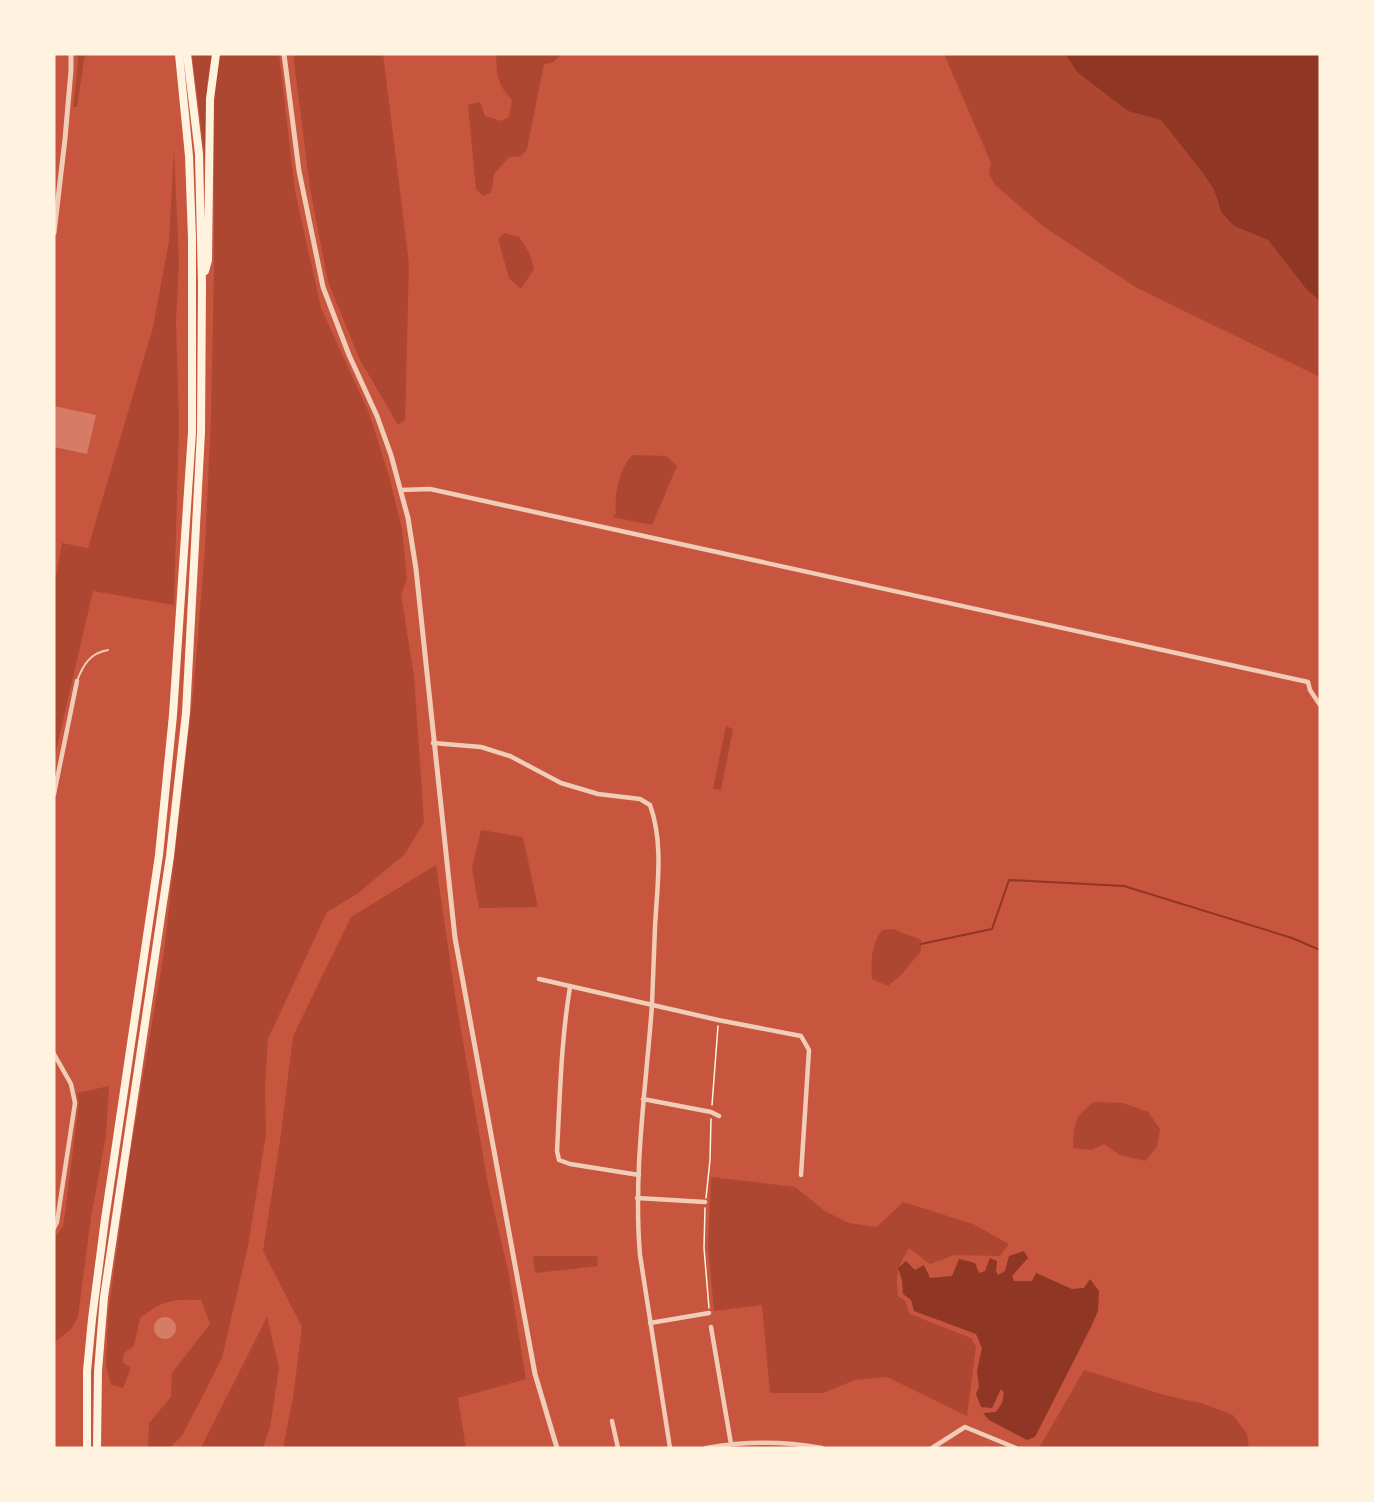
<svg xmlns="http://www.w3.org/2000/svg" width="1374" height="1502" font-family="Arial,sans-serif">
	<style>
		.green { fill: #ae4732 }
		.water { fill: #8f3625 }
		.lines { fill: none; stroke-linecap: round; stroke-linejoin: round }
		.stream { stroke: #8f3625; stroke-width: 2 }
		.building { fill: #d67c66 }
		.path { stroke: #fff3e0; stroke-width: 1.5 }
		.service { stroke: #f1ccb7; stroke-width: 2 }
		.minor { stroke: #f1ccb7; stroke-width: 4.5 }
		.tertiary { stroke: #f1ccb7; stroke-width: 5 }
		.trunk { stroke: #fff3e0; stroke-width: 8 }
	</style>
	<rect width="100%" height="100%" fill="#c8553d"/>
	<!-- green -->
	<path class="green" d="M77,54H85L77,107H73L78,61Z
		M192,54H212L207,84L205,158Z
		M220,54H279L295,191L321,308L369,413L389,476L402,529L407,580L401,594L414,676L424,822L405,854L357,894L327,912L268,1039L265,1087L266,1134L248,1246L222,1358L182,1436L169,1448H148L149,1423L171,1397L172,1373L210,1324L201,1300C171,1299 164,1300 140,1318L134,1346L124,1353L123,1363L130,1367L129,1373L123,1388L111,1385L106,1366L108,1316L128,1166L164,952L194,684L205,548L211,416L214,266V116L215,82Z
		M293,54H383L409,264L405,420L398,425L360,360L328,282L310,188Z
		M496,54H562L552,63L544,64L527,149L521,156L509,157L494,174L491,193L483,196L476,189L468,105L480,102L485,116L501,121L509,117L512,100C497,84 497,75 496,54Z
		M944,54H1065L1077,72L1128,110L1161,120L1205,176L1214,190L1218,205L1234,226L1268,240L1307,290L1320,301V377L1137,288L1044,227L995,185L989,174L991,163Z
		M174,149L179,262L176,321L179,425L174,605L93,591L54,759V587L62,543L88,548L153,327L169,241Z
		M504,233L519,237L529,252L534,269L521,289L509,278L498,239Z
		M632,455L666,456L677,466L652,525L612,517L616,514C614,493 619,471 632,455Z
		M726,726L733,729L721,790L713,789Z
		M481,830L523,837L538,907L479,908L472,868Z
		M436,865L456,1001L488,1184L509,1275L526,1379L458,1398L466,1448H283L293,1398L302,1327L263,1251L280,1141L293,1036L351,917Z
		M895,929C904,935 912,935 921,940V951L901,975L888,986L872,979C871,960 871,946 882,930Z
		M109,1086L106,1136L91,1217L78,1317L71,1329L55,1342L54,1239L63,1226L65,1213L79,1102L77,1093Z
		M1094,1102L1123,1103L1148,1112L1160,1129L1157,1147L1145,1161L1120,1155L1104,1144L1092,1150L1073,1148C1074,1124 1074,1116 1094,1102Z
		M711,1177L795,1187L825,1211L849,1223L877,1227L903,1202L973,1224L1009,1244L1000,1256L955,1255L930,1264L909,1248C898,1268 895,1273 898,1296L905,1301L910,1314L971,1338L976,1347L967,1416L887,1377L855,1380L823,1393H770L762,1305L714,1311L708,1247Z
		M533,1256H597L598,1266L535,1273Z
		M267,1317L279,1368L270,1427L263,1448H201Z
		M1084,1370L1164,1395L1201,1403L1233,1415L1247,1434L1249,1448H1039Z"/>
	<!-- water -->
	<path class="water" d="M1065,54H1320V301L1307,290L1268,240L1234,226L1221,212L1214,190L1205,176L1161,120L1128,111L1077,72Z
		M1024,1251L1028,1258L1012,1276L1014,1281H1032L1036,1273L1072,1289L1084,1288L1090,1279L1099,1291L1098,1311L1091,1327L1035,1437L1027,1440L989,1420L983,1413L996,1412L1002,1403L1004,1393L1001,1389L992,1408L981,1407L976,1394L979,1387L977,1371L982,1348L976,1334L914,1311L911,1300L903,1294L902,1280L898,1268L906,1261L915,1270L924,1265L930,1278L952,1276L959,1259L975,1263L979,1273L985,1271L990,1258L997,1261L996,1271L998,1275L1005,1271L1009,1256Z"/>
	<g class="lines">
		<!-- stream -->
		<path class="stream" d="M921,944L992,929L1009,880L1124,886L1292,938L1320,950"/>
	</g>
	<!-- building -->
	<path class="building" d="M54,406L96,415L87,454L54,447Z
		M154 1328a11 11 0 1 1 22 0a11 11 0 1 1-22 0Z"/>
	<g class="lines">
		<!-- path -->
		<path class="path" d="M712,1105L718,1026
			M706,1198L710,1160L711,1119
			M705,1208L704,1248L709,1308"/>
		<!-- service -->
		<path class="service" d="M77,681C83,665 90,653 108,650"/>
		<!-- minor -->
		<path class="minor" d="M401,490L430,489L1308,682L1310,690L1320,705
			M433,743L481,747L510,756L561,783L598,794L640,799L650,805C664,843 657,888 655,927C654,953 653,979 652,1005C646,1088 633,1172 640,1255L670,1448
			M54,794L77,681
			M539,979L718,1020L801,1036L809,1050L801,1175
			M570,987C561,1041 560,1096 557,1151L559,1160L570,1164L639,1175
			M54,1054L71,1084L75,1103L57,1222L54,1228
			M643,1099L711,1112L719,1116
			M637,1198L705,1202
			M650,1323L709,1313
			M711,1327L731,1444
			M612,1421L618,1448
			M706,1448C745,1441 783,1441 822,1448
			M932,1448L965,1427L1016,1448"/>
		<!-- tertiary -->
		<path class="tertiary" d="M284,54L299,171L323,287L349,355L377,416L391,455L408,518L416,569L455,938L535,1374L557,1448
			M54,233L65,139L71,70V54"/>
		<!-- trunk -->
		<path class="trunk" d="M205,271L208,260L210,99L216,54
			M87,1448V1371L92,1319L105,1219L159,855L173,715L192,432V238L189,156L179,54
			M97,1448L98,1371L104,1297L170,856L186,713L201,432L202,285L199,154L187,54"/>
	</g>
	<!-- border -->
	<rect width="1374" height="1502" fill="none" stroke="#fff3e0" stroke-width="111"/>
</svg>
